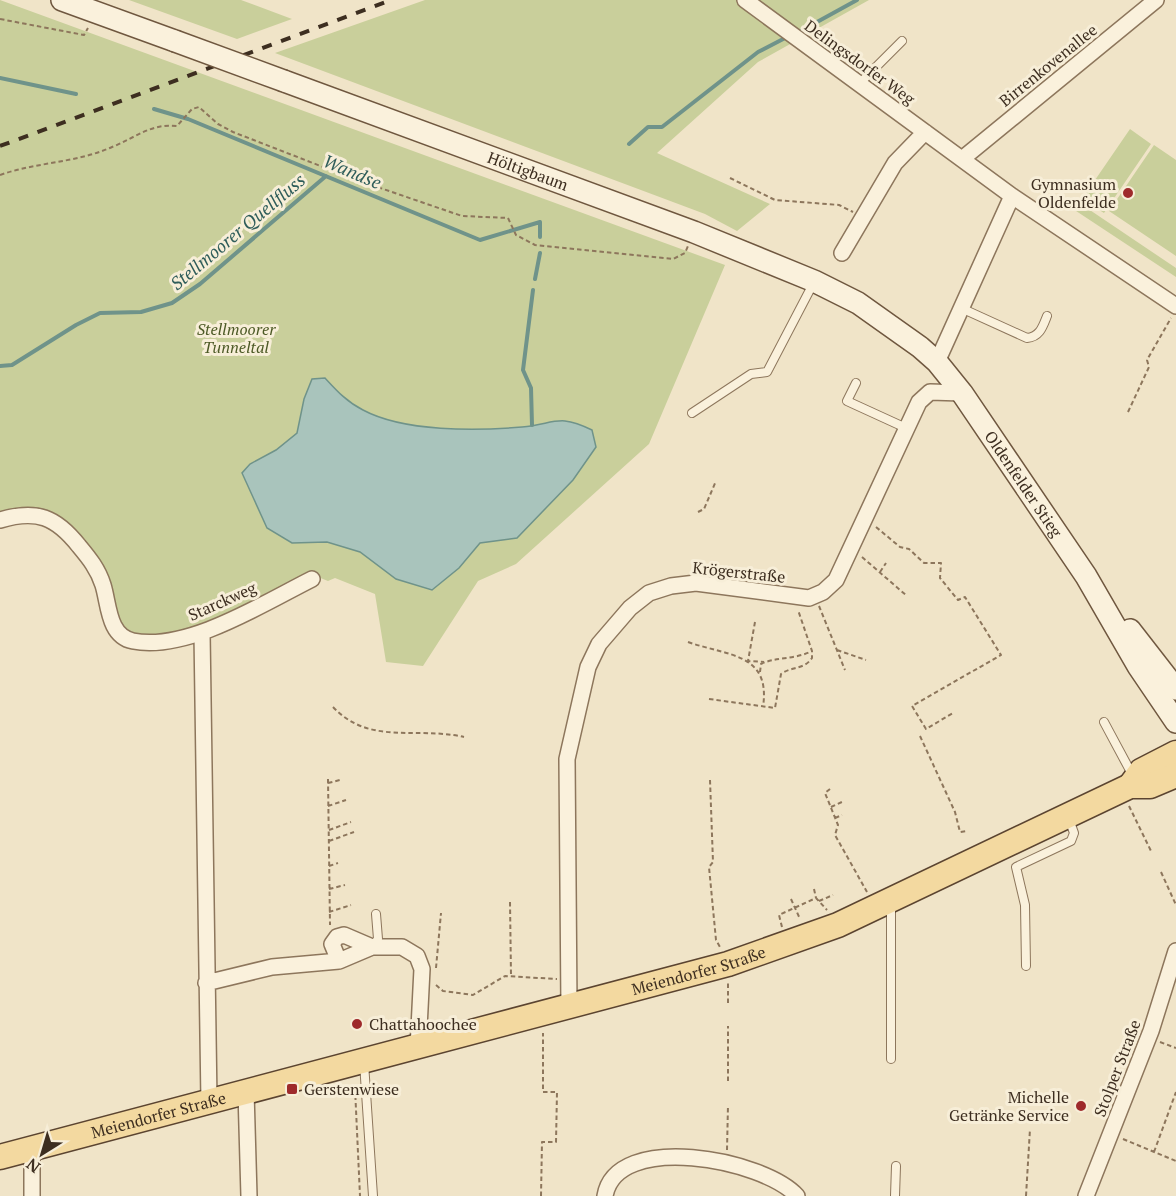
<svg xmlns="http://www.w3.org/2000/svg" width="1176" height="1196" font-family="'PT Serif',serif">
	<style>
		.green { fill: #c9cf9b }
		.water { fill: #a9c4bc; stroke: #6f938a; stroke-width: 1.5 }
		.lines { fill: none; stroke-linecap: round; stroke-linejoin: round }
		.stream { stroke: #6f938a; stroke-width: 4 }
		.lane-casing { stroke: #8d765c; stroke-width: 10 }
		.street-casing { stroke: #8d765c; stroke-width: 18 }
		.secondary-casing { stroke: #6f573f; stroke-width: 24 }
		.primary-casing { stroke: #5b4430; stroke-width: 27 }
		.path { stroke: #8d765c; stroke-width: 2; stroke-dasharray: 4.5 3; stroke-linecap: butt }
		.lane { stroke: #faf1dc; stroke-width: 8 }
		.street { stroke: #faf1dc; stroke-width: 15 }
		.secondary { stroke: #faf1dc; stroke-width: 21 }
		.primary { stroke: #f3d9a0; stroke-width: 24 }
		.rail { stroke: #3d2e20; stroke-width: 4; stroke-dasharray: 10 10; stroke-linecap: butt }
		.secondary-bridge-casing { stroke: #6f573f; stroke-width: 24; stroke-linecap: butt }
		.secondary-bridge { stroke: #faf1dc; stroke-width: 21 }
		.poi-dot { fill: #9e2a2b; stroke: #f7eed8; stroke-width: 2 }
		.labels { text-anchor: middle; stroke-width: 6; stroke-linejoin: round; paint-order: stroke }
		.street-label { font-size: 16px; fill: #3d2e20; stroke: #f7eed8 }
		.poi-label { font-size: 16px; fill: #3d2e20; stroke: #f7eed8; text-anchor: end }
		.park-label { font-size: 16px; font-style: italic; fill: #4d5a26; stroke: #f7eed8 }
		.water-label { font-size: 18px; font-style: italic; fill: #2f5d5a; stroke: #f7eed8 }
	</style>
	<rect width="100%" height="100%" fill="#f0e4c8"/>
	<!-- green -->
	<path class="green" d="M0,0L725,265L649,444L516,564L478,581L423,666L386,662L375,594L335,578L328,581L313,575C268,594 186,644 139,638C133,637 127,633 121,631L101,567L81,536L58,517L0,515Z
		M129,0H241L292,19L237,39Z
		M425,0H869L758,62L657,153L770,204L737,231L705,214L275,53Z
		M1130,129L1151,144L1104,213L1082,199Z
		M1154,145L1176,160V256L1109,211Z
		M1072,198L1176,268V277L1067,205Z"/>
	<!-- water -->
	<path class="water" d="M325,378C337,391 347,402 363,410C404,432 476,431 522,427C555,424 558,413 592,430L596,447L573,480L517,538L480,543L459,568L432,590L396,579L360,552L327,542L292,543L267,528L242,473L250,464L276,450L297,433L304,399L312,379Z"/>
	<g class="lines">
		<!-- stream -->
		<path class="stream" d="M797,33L857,0
			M0,78L76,94
			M154,109L188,119L480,240L540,222V237
			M629,144L648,127H662L758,52L787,37
			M535,279L540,253
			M0,366L12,365L76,325L100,313L141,312L172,303L200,284L326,176
			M532,425L531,388L523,370L533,290"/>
		<!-- lane casing -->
		<g class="lane-casing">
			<path id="lane" d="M859,84L902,41
				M961,308L1027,338C1040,337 1043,326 1047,316
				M856,383L847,401L906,428
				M692,413L751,374L767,372L814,282
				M1104,722L1133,776
				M891,904V1059
				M372,947L378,939L376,914
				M1026,966L1025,905L1016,867L1071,841L1074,833L1069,819
				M364,1063L373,1196
				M895,1196L896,1166"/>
		</g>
		<!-- street casing -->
		<g class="street-casing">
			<path id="street" d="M745,0L1012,196L1176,306
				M962,159L1156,0
				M842,253L895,163L925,132
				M937,362L1012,196
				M0,520C37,509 56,517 79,546C89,558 98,569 103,585C109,604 108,636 133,641C187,652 264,603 312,579
				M202,633L209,1102
				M372,947L344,935L337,937L332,944L339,961L372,947H402L417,956L422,969L418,1048
				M206,983L272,967L339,961
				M569,1007L567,759L588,667L599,644L630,608L649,593L671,586L696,583L809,598L823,592L836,580L919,402L930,392L962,393
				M246,1092L249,1196
				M32,1148V1196
				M605,1196C616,1131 763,1159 797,1196
				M1086,1196L1151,1031L1176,951"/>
		</g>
		<!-- secondary casing -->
		<g class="secondary-casing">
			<g id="secondary">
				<path d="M62,0L175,41"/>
				<path id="s1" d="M284,81L694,232L814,281L858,303L920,347L937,362L962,393L1086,576L1138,666L1176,722"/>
				<path d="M1130,630L1176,689"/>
			</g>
		</g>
		<!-- primary casing -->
		<g class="primary-casing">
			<g id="primary">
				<path d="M1130,786L1141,771L1176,753"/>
				<path id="s2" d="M0,1157L728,964L838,925L1130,786H1150L1176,775"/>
			</g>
		</g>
		<!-- path -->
		<path class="path" d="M0,19L84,35L88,28
			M0,175C37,162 76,163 112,147C135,138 151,123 177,126L192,109L199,107L218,124L233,132L354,179L462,216L508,218L516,235L535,245L673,259L685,253L688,246
			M730,178L775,200L839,205L853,212
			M1128,412L1149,367L1147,360L1171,318
			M698,512L704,509L716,481
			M876,527L900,547L909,549L924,563H941L940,578L958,600L965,597L1001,655L912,706L926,729L953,713
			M862,557L907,596
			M880,572L886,563
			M819,606L845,670
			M755,622L748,661L764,662
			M688,642C728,656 771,653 763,707
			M837,650L866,660
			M760,672L761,664C774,657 794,660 812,651
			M709,699L775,708L781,674C792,666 804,670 812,658V651L798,610
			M333,707C370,746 415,726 464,737
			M920,736L955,812L960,832L967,831
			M328,779L330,925
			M710,780L713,862L709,867L716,940L720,947
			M328,783L340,780
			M830,789L825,793L838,825L835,835L867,892
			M328,806L346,800
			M1129,806L1151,851
			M831,807L844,801
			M835,818L842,815
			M329,830L351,822
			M329,841L354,832
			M329,866L338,863
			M1161,872L1176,905
			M329,889L345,885
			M814,889L816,898
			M791,899L800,919
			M819,901L833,895
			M510,902L511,976
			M329,912L351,905
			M782,927L779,915L816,898L827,910
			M436,968L441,913
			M436,985L443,991L473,995L505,976L557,979
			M728,1003V981
			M1160,1042L1176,1048
			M728,1081V1026
			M355,1088L360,1196
			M1123,1139L1176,1161
			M727,1150L728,1105
			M1154,1152L1176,1092
			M541,1196L542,1142H556L557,1092H543V1033
			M1026,1196L1030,1129"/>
		<!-- lane -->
		<use href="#lane" class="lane"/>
		<!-- street -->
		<use href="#street" class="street"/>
		<!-- secondary -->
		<use href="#secondary" class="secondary"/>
		<!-- primary -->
		<use href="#primary" class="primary"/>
		<!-- rail -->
		<path class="rail" d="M0,146L391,0"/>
		<!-- secondary-bridge casing -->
		<g class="secondary-bridge-casing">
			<path id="secondary-bridge" d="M175,41L284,81"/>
		</g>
		<!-- secondary-bridge -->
		<use href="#secondary-bridge" class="secondary-bridge"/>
	</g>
	<!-- markers -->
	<g class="poi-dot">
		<circle cx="1128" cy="193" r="6"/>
		<circle cx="357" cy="1024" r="6"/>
		<rect x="286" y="1083" width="12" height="12" rx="3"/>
		<circle cx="1081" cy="1106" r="6"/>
	</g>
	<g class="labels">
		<!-- street labels -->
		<g class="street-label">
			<text transform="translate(860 62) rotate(36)" y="6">Delingsdorfer Weg</text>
			<text transform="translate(1048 65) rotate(-39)" y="6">Birrenkovenallee</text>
			<text dy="6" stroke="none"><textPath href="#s1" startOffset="260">Höltigbaum</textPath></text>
			<text dy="6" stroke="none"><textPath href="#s1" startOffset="864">Oldenfelder Stieg</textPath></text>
			<text transform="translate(739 572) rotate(6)" y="6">Krögerstraße</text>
			<text transform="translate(222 601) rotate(-24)" y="6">Starckweg</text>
			<text dy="6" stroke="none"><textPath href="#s2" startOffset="723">Meiendorfer Straße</textPath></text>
			<text transform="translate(1117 1068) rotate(-69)" y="6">Stolper Straße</text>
			<text dy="6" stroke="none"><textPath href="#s2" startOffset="164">Meiendorfer Straße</textPath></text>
		</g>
		<!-- poi labels -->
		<g class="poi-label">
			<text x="1116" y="190">Gymnasium<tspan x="1116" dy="18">Oldenfelde</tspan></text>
			<text x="369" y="1030" text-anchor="start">Chattahoochee</text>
			<text x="304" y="1095" text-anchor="start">Gerstenwiese</text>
			<text x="1069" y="1103">Michelle<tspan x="1069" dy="18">Getränke Service</tspan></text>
		</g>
		<!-- park labels -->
		<g class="park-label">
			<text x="236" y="335">Stellmoorer<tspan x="236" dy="18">Tunneltal</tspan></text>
		</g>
		<!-- water labels -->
		<g class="water-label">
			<text transform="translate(352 172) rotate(23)" y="6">Wandse</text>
			<text transform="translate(238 232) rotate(-40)" y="6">Stellmoorer Quellfluss</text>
		</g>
	</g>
	<!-- north arrow -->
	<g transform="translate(42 1154) rotate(217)" stroke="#f7eed8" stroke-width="4.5" paint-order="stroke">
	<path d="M0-4.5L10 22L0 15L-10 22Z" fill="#3d2e20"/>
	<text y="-9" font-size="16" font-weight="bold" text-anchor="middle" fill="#3d2e20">N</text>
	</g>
</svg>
